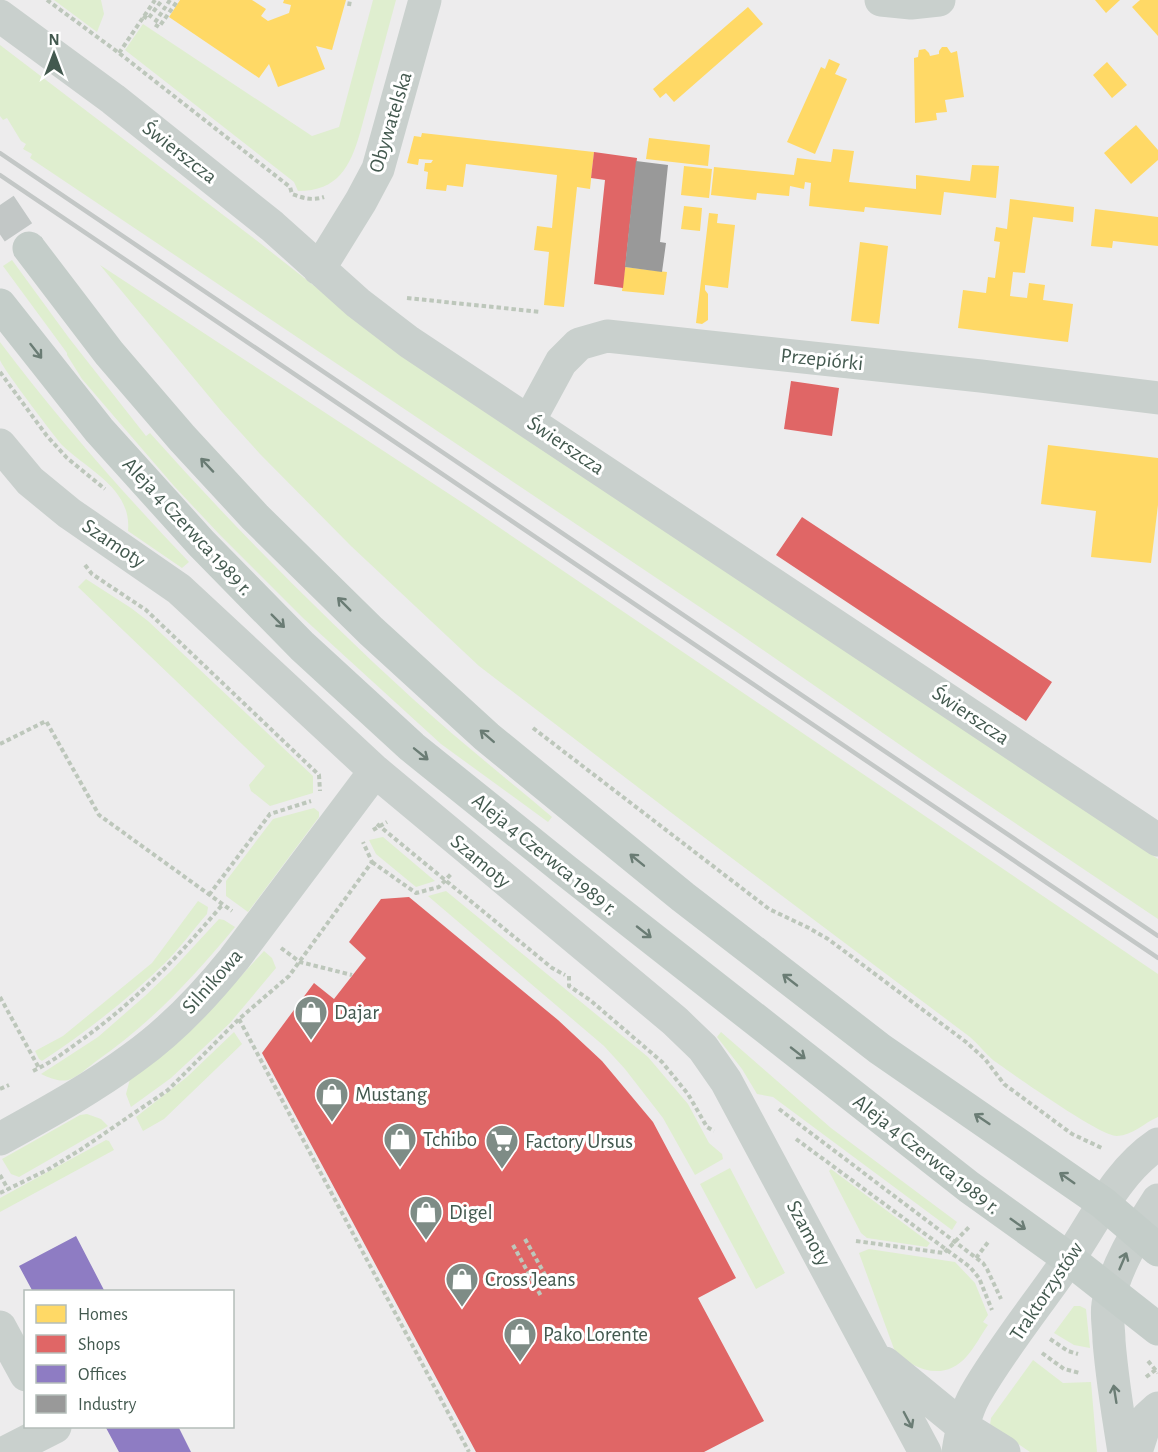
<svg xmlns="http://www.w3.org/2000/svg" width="1158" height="1452" font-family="'Alegreya Sans',sans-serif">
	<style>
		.green { fill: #dfeecf }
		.homes { fill: #ffd966 }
		.shops { fill: #e06666 }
		.offices { fill: #8e7cc3 }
		.industry { fill: #999 }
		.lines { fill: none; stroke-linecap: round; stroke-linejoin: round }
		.major-tunnel { stroke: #c2c7c6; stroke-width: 33; stroke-dasharray: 33 16; stroke-linecap: butt }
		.path { stroke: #bdc7bb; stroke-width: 4; stroke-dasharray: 4.5 3; stroke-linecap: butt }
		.minor { stroke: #c9d0cd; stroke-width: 33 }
		.major { stroke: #c4cdc9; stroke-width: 33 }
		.rail { stroke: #c3c7c6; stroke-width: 4.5 }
		.oneway { stroke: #6a7c74 }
		.oneway2 { stroke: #6b7d75 }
		.labels { text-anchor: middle; stroke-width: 6; stroke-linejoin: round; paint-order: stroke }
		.street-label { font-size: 21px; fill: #43594f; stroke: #fff }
		.poi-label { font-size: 21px; fill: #43594f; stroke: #fff; text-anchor: start }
	</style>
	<rect width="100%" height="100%" fill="#edeced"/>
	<!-- green -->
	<path class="green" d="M54,0H101L104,14L97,32Z
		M373,0H396L360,133C350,167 338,191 298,191L294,182L125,50L143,24L312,136L339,127Z
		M0,45L256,240L369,329L1158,859V919L945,776L737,632L30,158L32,154L23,149L26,144L21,141L7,118L3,120L0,116Z
		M12,260L69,338L146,436L150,433C233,526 321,615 413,699C458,740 506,778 552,817L548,822L441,744L303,618L220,535L174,486L106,407L82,379L67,355V353L3,266Z
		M100,265L469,507L1158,974V1117C1144,1123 1133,1135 1117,1136C1101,1137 1011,1073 993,1060C985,1053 978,1044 970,1037L677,817L479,666L351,546L260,454L222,412Z
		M0,342C58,419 122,492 189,562L182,568L128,531C132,489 89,471 62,445C55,437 1,366 0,360C0,354 0,347 0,342Z
		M86,579L131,608L148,621L313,776V793L270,806L251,791L249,785L265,766L78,587Z
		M314,808L319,812V817L248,912L226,896V881L273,819Z
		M383,837L435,881L416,887L376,854L369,840Z
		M446,891L648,1057L688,1104L709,1143L722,1154L723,1159L695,1175L663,1118L625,1069L604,1046L428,896Z
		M198,901L208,907L207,914C193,930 180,948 165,963C127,1000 86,1032 42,1061L39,1059L35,1051L63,1036L152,963Z
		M219,919L224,920L235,927C193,978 150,1024 95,1062C88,1067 77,1078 68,1080C59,1082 50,1078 41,1074L98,1037L145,996L171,971Z
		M264,951L272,958L276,968L230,1023L171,1078L131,1107L126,1094L130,1079L213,1006Z
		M234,1032L242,1044L164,1119L143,1131L136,1117L187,1077Z
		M721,1032L831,1128L957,1222L952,1230L773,1097L757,1094L742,1069L717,1037Z
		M87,1114L101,1119L108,1126L19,1177L11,1174L2,1159L80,1115Z
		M106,1140L109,1141L114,1150L0,1212V1198Z
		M730,1168L785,1273L756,1289L700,1184Z
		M831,1169L930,1243L927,1247L867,1238L861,1233L829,1171Z
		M869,1249L955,1262L975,1283L988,1315L983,1322L988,1325C981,1335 975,1347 967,1356C945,1382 913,1371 894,1349L859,1253Z
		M1074,1306H1080L1086,1309L1090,1348L1074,1345L1054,1333Z
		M1033,1360L1063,1383L1091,1382L1097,1452H1030L990,1425L991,1418Z"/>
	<!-- homes -->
	<path class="homes" d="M180,0H252L266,9L261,16L268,21L289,13L291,5L283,3L284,0H346L332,50L316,46L325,69L278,87L269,64L259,78L169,17Z
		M1095,0H1120L1106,13Z
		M1140,0H1158V36L1132,7Z
		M748,7L763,24L674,102L666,93L660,98L653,89Z
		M942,47H947L951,53L957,51L964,97L945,100L947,112L936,113L937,120L915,123L914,58L918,57L919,50L925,49L929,53L930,56L939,54V51Z
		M829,59L840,64L835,74L847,79L815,154L787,142L821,67L825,69Z
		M1107,62L1127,85L1112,98L1093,75Z
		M1136,125L1158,150V160L1131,184L1104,153Z
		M422,133L594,152L590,189L577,187L564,307L544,305L549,252L534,250L537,226L552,228L557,175L466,164L463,187L447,185L446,191L426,189L428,172L424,171L425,163H431L433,160L419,159L418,165L407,163L414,136L421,137Z
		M649,138L710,145L708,166L646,159Z
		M833,149L854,151L849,182L916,189V175L970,181L972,165L999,166L996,198L944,192L941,215L865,207L864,212L809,206L811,183L805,182L804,189L790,186L789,196L757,193L756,200L711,195L714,167L794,175L797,158L831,162Z
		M684,166L712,169L709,198L681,195Z
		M1010,199L1074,207L1073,222L1033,217L1025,273L1013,272L1010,296L1027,298L1029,283L1045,285L1043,300L1073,304L1068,342L958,328L963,290L986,293L988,277L995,278L1000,242L994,241L996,227L1007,229Z
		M684,206L702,208L700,231L681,229Z
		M1095,209L1158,217V246L1113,241L1112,248L1091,246Z
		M709,213L718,214L717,223L735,225L728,288L705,285V290L708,294V320L702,324L696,323Z
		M860,242L888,246L879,324L851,321Z
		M625,267L667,272L664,295L622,291Z
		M1048,445L1158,458V505L1151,563L1091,557L1096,511L1041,504Z"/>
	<!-- shops -->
	<path class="shops" d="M594,152L637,158L623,288L594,284L605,180L591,178Z
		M791,381L839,388L832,436L784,429Z
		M802,517L1052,682L1026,721L776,555Z
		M409,897L558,1020L602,1061L653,1122L736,1278L698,1298L764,1421L704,1452H476L262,1053L314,983L334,999L366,958L349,942L381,899Z"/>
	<!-- offices -->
	<path class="offices" d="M76,1236L105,1292H33L19,1266Z
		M105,1426H178L191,1452H119Z"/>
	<!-- industry -->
	<path class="industry" d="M636,161L668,165L660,242L666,243L662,272L625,267Z"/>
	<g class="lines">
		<!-- major-tunnel -->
		<path class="major-tunnel" d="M0,205L29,248"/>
		<!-- path -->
		<path class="path" d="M47,0L119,53L290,187L292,194C303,198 312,201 324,197
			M170,0L154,24L159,27L178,0
			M349,6L350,0
			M143,16L148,19L162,0
			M119,53L155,0
			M407,298L541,312
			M0,372L47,436L67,458L105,489
			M85,565L92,574L146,610L319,775L320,791
			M533,728L769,909L809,928L828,939L966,1042L985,1059L1004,1084L1072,1134L1104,1149
			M0,744L46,721L99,815L232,911
			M377,824L552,968L565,975
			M373,830L387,822
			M372,862L416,893L439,887L451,874
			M209,895L270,814L311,801
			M281,948L300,962L352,975
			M569,976V986L590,1000L662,1062L688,1094L707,1127L714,1131
			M0,997L39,1068
			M239,1019L469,1452
			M33,1071C50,1063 65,1052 80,1041C136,1001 178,957 223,904
			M0,1089L9,1085
			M779,1109L983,1263L987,1269L1001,1299
			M796,1139L970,1267L979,1278L992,1310
			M0,1175L8,1189
			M0,1193L49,1169L80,1150L168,1090L239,1019L289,976L372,862L363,842
			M525,1239L553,1289
			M856,1241L944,1253L969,1227
			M513,1245L541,1296
			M976,1258L989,1241
			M1050,1339L1068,1351L1078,1354
			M1042,1353L1064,1369L1080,1373
			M1148,1361L1158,1373
			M1146,1377L1158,1368"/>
		<!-- minor -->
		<path class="minor" d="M881,0L911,3L939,0
			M0,16L113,99L272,226L358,303L409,342L1158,840
			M319,269L361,201L378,169L425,0
			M529,421L561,362L579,344L607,336L981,376L1158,398
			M0,445L30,481L69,513L179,589L375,771L675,1021L703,1048L726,1081L925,1452
			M0,1139C45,1114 91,1089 133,1058C171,1031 205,995 234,959L375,771
			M0,1327L26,1375
			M885,1363L962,1426L1004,1452
			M6,1452L55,1427
			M958,1452C961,1432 965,1413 975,1395C1000,1351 1037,1305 1066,1263C1095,1222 1115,1173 1158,1144
			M1124,1452C1118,1415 1112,1379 1109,1341C1109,1329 1106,1316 1108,1304C1115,1266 1138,1231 1158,1200
			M1136,1452L1147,1418L1158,1408"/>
		<!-- major -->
		<path class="major" d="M29,248L109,353L182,438L255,517L371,631L487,737L683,897L880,1049L1103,1203L1158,1250
			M0,305L99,430L201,543L302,646L412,747L565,870L969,1187L1069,1259L1158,1329"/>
		<!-- rail -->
		<path class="rail" d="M0,153L1158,936
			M0,175L1158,958"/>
	</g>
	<!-- one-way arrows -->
	<defs><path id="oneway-shaft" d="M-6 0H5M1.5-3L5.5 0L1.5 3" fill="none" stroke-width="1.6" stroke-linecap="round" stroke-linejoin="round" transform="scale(1.5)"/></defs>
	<g class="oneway">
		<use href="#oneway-shaft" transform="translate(36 351) rotate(52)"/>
		<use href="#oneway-shaft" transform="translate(207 465) rotate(-133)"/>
		<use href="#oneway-shaft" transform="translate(344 604) rotate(-135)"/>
		<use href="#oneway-shaft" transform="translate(278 621) rotate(45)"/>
		<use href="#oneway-shaft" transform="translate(487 736) rotate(-139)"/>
		<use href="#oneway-shaft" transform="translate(421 754) rotate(39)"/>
		<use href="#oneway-shaft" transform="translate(637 860) rotate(-141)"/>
		<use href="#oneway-shaft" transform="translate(644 932) rotate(38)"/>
		<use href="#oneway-shaft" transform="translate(790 980) rotate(-142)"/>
		<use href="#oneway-shaft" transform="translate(798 1053) rotate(38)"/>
		<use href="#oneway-shaft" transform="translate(982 1119) rotate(-146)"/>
		<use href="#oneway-shaft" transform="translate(1067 1178) rotate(-145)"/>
		<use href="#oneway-shaft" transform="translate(1018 1224) rotate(35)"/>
	</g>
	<g class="oneway2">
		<use href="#oneway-shaft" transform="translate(1123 1261) rotate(-67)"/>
		<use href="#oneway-shaft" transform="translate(1115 1394) rotate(-99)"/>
		<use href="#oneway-shaft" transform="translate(908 1420) rotate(62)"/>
	</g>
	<!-- icons -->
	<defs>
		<g id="shop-pin" transform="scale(1.725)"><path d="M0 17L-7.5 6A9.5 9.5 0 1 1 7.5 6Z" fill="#7e8c86" stroke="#fff"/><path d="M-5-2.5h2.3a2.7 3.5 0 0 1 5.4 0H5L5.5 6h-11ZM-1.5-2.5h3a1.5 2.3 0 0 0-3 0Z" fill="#fff"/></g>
		<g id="supermarket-pin" transform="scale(1.725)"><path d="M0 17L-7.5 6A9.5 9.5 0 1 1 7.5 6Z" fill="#7e8c86" stroke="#fff"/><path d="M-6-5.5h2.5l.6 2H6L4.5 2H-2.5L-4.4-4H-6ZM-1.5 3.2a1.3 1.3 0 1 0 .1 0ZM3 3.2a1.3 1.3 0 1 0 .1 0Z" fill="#fff"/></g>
	</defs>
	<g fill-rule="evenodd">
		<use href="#shop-pin" x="311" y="1012"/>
		<use href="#shop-pin" x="332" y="1094"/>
		<use href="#shop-pin" x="400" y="1139"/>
		<use href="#supermarket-pin" x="502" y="1141"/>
		<use href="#shop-pin" x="426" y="1212"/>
		<use href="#shop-pin" x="462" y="1279"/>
		<use href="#shop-pin" x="520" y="1334"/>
	</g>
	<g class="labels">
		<!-- street labels -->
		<g class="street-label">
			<text transform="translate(390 122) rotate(-73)" y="7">Obywatelska</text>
			<text transform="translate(180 152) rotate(38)" y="7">Świerszcza</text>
			<text transform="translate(822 359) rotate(6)" y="7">Przepiórki</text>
			<text transform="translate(566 445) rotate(34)" y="7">Świerszcza</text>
			<text transform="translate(188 526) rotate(47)" y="7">Aleja 4 Czerwca 1989 r.</text>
			<text transform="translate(114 543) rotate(34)" y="7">Szamoty</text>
			<text transform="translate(971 715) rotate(34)" y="7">Świerszcza</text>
			<text transform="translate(545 854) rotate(39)" y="7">Aleja 4 Czerwca 1989 r.</text>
			<text transform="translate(481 861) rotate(40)" y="7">Szamoty</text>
			<text transform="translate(212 981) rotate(-48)" y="7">Silnikowa</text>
			<text transform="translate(927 1154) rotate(38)" y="7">Aleja 4 Czerwca 1989 r.</text>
			<text transform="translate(809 1233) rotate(62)" y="7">Szamoty</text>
			<text transform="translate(1046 1291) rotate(-56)" y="7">Traktorzystów</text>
		</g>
		<!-- poi labels -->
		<g class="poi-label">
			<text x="334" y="1019">Dajar</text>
			<text x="355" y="1101">Mustang</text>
			<text x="423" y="1146">Tchibo</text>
			<text x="525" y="1148">Factory Ursus</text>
			<text x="449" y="1219">Digel</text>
			<text x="485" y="1286">Cross Jeans</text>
			<text x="543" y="1341">Pako Lorente</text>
		</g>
	</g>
	<!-- legend -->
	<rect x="24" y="1290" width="210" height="138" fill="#ffffff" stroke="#b4bdb9" stroke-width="1.5"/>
	<rect x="36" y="1305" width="30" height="18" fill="#ffd966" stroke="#b4bdb9" stroke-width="1.5"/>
	<text x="78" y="1320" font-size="18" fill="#43594f">Homes</text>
	<rect x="36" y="1335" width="30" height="18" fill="#e06666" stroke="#b4bdb9" stroke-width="1.5"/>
	<text x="78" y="1350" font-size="18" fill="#43594f">Shops</text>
	<rect x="36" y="1365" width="30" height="18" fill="#8e7cc3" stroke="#b4bdb9" stroke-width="1.5"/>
	<text x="78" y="1380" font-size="18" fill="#43594f">Offices</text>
	<rect x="36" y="1395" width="30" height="18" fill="#999999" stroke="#b4bdb9" stroke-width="1.5"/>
	<text x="78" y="1410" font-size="18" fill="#43594f">Industry</text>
	<!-- north arrow -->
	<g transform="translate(54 54)" stroke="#ffffff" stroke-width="4.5" paint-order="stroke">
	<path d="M0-4.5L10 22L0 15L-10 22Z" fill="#43594f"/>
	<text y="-9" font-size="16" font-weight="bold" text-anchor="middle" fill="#43594f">N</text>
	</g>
</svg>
